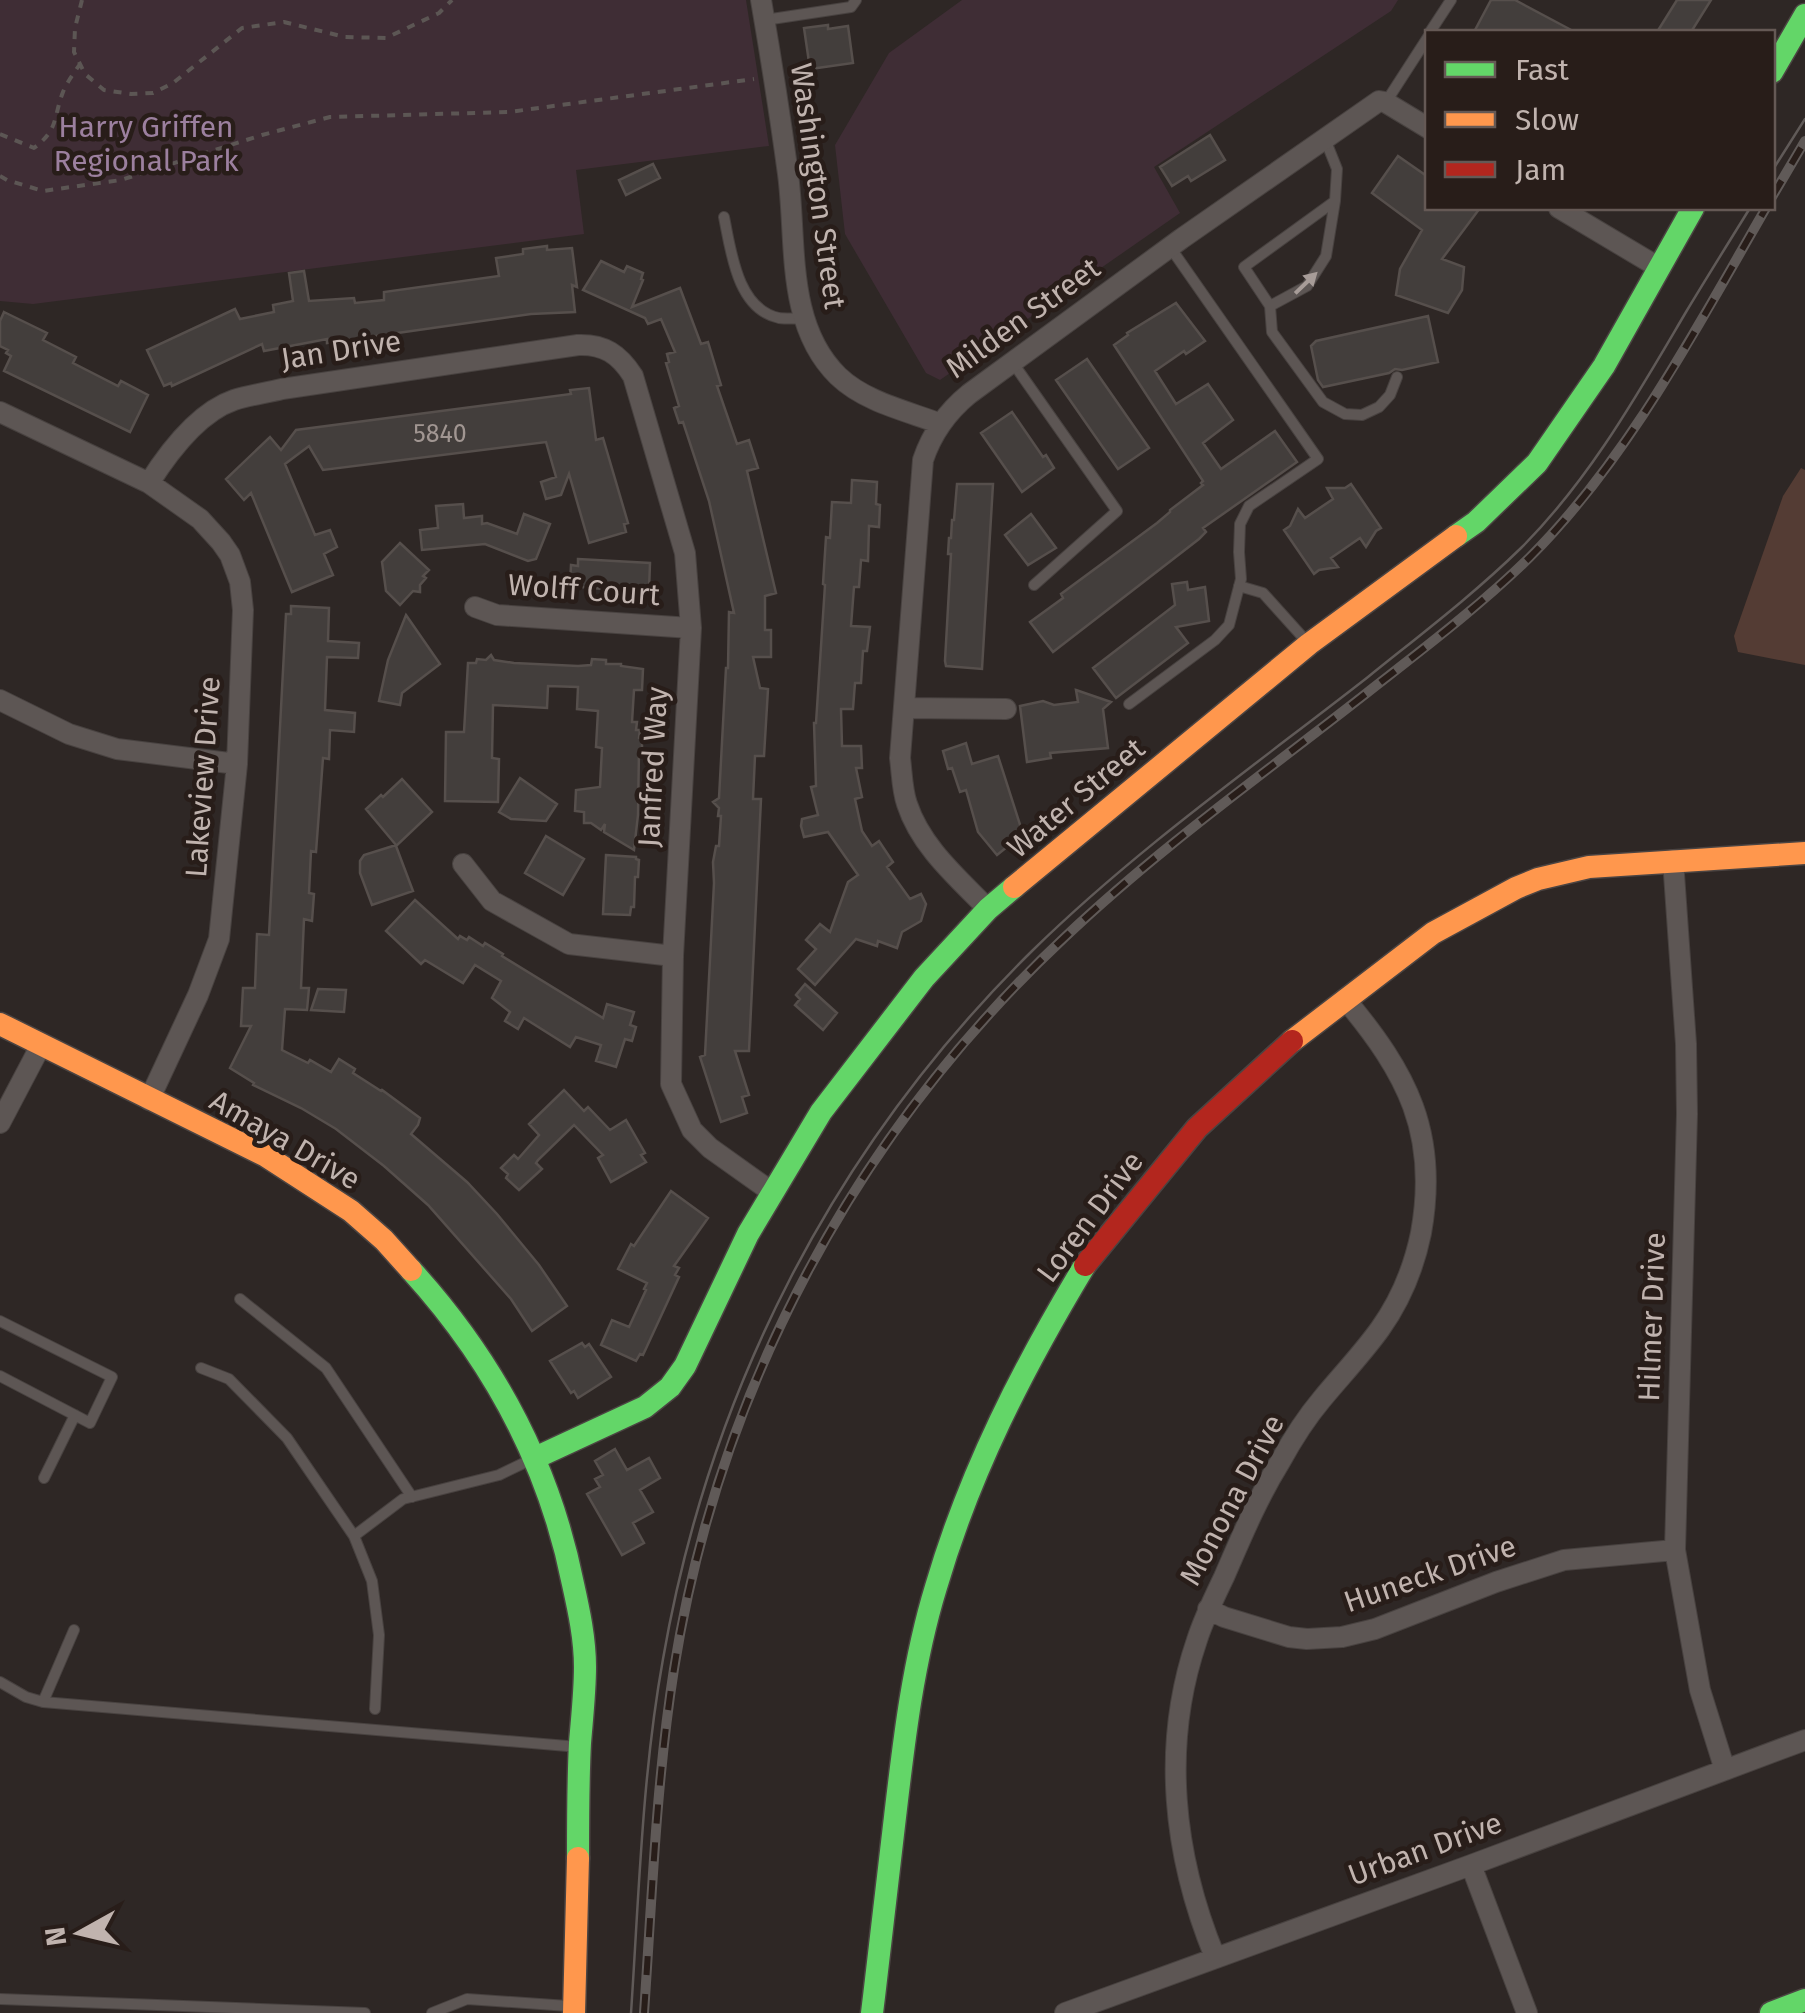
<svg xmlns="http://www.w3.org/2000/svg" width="1805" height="2013" font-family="'Fira Sans',sans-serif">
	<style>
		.green { fill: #3f2d35 }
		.water { fill: #543c34 }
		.building { fill: #433e3c; stroke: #564f4c; stroke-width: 2.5 }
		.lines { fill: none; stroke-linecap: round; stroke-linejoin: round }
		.lane-casing { stroke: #484240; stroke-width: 12 }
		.street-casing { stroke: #484240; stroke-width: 22 }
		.fast-casing { stroke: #4b4442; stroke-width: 25 }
		.slow-casing { stroke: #4b4442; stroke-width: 25 }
		.jam-casing { stroke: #4b4442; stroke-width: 25 }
		.path { stroke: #5c5654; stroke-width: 4; stroke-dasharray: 8 8; stroke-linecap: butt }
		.lane { stroke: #5d5654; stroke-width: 10 }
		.street { stroke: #5d5654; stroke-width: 20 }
		.fast { stroke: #63d668; stroke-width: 22 }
		.slow { stroke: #ff974d; stroke-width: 22 }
		.jam { stroke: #b3261e; stroke-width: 22 }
		.tram { stroke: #605a58; stroke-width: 2.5 }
		.rail-casing { stroke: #605a58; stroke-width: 10 }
		.rail { stroke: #281d19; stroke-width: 6; stroke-dasharray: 19; stroke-linecap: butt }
		.oneway { fill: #a79c98 }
		.labels { text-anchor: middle; stroke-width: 9; stroke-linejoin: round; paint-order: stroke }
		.number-label { font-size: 25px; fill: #a19692 }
		.park-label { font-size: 30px; fill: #9c809f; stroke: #281d19 }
		.street-label { font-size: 30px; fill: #c0b3ae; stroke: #281d19 }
	</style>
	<rect width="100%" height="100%" fill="#2e2725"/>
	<!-- green -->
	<path class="green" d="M0,0H746L769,146L576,170L584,234L33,304L0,301Z
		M962,0H1398L1391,11L1154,167L1180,213L940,380L926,373L845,234L835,145L889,53Z"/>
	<!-- water -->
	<path class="water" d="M1801,468L1805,470V665L1738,652L1734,636L1783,496Z"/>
	<!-- building -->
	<path class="building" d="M1491,0H1515L1575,32H1474Z
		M1677,0H1711L1691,32H1657Z
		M828,25V29L848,26L853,63L810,69L804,28Z
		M1210,135L1225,160L1191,181L1188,176L1172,186L1160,167Z
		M1398,156L1428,177V208H1480L1442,259L1464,267L1462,290L1448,313L1396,295L1400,269L1422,230L1372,193Z
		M653,164L660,178L626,195L619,180Z
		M547,246V250L572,248L577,287L572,285L575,312L531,314L327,343V339L264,351L262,344L172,386L171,383L164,386L147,350L235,309L240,319L274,312L273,305L293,301L289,273L304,271L309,301L354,298L355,303L384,300V292L499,276L496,258L523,254V249Z
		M601,261L624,272L627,266L643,273L641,279L643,280L632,307L680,288L701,344L708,342L721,385L717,386L737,444L749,440L758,468L747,471L776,593L765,596V630H771V657H753L760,688L768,689L764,756H755L753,799H761L749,1051H735L749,1095L742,1097L747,1113L721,1122L700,1057L705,1055L714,883L713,862L716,846H719L721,816H718L719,808L713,802L719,798L726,668H728L729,612L734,613L709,501L683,422L679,423L674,408L679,406L666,363L669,362L667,354L675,352L661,319L648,324L645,318L583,290Z
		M1176,303L1205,341L1186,354L1184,351L1155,371L1176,404L1208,384L1233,420L1203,443L1221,469L1275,431L1297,462L1203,528L1206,532L1199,539L1053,652L1030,622L1063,598L1061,594L1157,523L1170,512V510L1203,485L1201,483L1203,481L1114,345L1128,335L1127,333Z
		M4,312L47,333L43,340L76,357L73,363L118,386L121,381L148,395L130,432L4,371L11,356L6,353L8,350L0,346V321Z
		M1428,316L1438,362L1402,370L1395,369L1389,373L1323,387L1318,380L1311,346L1316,341Z
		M1087,359L1149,448L1118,469L1056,380Z
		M589,388L596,440L603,438L628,523L624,524L626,532L589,543L569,474L561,495L546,499L541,482L556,477L546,442L323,470L309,446L285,464L315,535L330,530L337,547L324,554L333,575L292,592L251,493L244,500L226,479L270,437L281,450L296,430L571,394L570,390Z
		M1012,412L1043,457L1046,455L1054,468L1022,492L981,433Z
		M852,480L877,482L876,504L880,505L879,527L869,526L868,561L861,560L859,587H854L851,626L870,627L867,651H863L861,683H855L853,709H841L842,746H861L862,768H856L862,797L855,799L862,831L872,846L879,841L893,862L887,867L910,899L921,894L926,904L921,921L902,932L897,948L878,941L877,946L856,939L815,985L798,969L816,949L806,940L820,924L830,932L848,882L858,875L828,832L804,837L801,826L802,819L818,815L811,787L816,786L814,723H816L825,585L823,584L826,537L830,538L832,502L851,503Z
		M957,484H993L982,669L946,666L945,661L951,554H948L949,538H951L952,520H954Z
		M1351,484L1381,528L1376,531L1366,547L1360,538L1331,558L1338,567L1319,570L1314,574L1284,530L1290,526L1298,509L1305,518L1333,499L1327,488H1345Z
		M463,504L464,518L482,516V524L487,523L517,534L524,514L550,524L536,559L528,561L485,544L422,550L420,530L438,528L436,506Z
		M1031,514L1056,548L1028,565L1005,535Z
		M400,543L429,570L423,576L426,578L420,585V592L413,591L400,605L386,591L382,562Z
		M578,559L650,563L649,590H616L570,586L571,565L578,566Z
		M1187,582L1188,590L1205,587L1209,621L1176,627L1188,643L1116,698L1093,668L1175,605L1172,584Z
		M291,606L329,608L328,641L359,643L358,658L327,657L325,710L355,713L354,732L330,730L329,759L323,758L316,852L311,851L309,893L314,894L312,921L304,919L301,988H309L307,1010L285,1009L282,1050L308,1063L310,1060L331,1072L339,1059L355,1069L353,1073L381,1091L382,1090L420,1118L418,1125L411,1134L467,1182L497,1214L539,1265L567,1306L532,1331L511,1299L428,1205L384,1166L336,1129L301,1108L253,1085L254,1083L230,1068L251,1026H241L243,988H255L257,934L269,935L286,614H291Z
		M406,615L440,664L402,693L400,705L379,701L388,660Z
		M491,655L494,660L514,663L578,666L591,665L592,659L606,660V664H621V666L643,669L642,690H634L632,722H637L636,730H640L639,738L642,740V748L639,750L638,815L634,850L604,832L605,824L601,830L591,823H584V812L575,811L576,790L600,787L602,748L596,747L598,711L577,709L578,687L548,686L547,708L493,705L492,758L499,759L498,802L445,801L446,732H464L468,663H476L477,659L486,660Z
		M1076,690L1111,702L1103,709L1108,748L1050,753L1051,758L1027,762L1020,706L1043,701L1054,705L1078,702Z
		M966,743L972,764L998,756L1023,834L997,855L978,832L966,790L960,792L952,768L948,769L943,751Z
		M520,778L557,804L546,821L511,819L499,812Z
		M402,779L432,812L396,846L413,891L372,905L360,873V861L364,855L396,845L366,809L381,795L383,797Z
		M546,836L584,859L563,895L525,873Z
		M606,855L636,857V859L639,860L638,877H635L634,907H631L630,915L603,914Z
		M415,900L458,939L460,936L467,940L469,937L483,946L485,943L503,954L502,956L603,1018L607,1004L634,1012L630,1025L636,1027L632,1041L625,1039L616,1067L596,1061L601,1045L576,1037L570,1047L524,1018L518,1029L505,1021L510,1012L492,998L501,981L475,965L463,983L425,960L421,964L386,931Z
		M805,984L837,1013L823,1030L795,1005L800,999L796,995Z
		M318,989L346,990L344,1012L311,1010Z
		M564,1090L584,1111L588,1107L610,1130L626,1120L645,1153L641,1155L646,1162L611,1182L598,1158L603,1155L574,1125L538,1160L536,1163L542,1169L519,1190L506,1178L508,1174L501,1168L514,1155L518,1159L539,1135L529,1124Z
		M671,1191L708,1218L674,1266L679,1268L675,1275L679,1277L643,1355L640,1354L636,1361L601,1345L612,1320L629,1327L646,1290L644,1289L647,1283L618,1269L631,1244L634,1246Z
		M582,1343L585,1347L589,1344L611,1377L578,1398L574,1391L571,1393L550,1361Z
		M615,1449L627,1470L649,1458L660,1478L640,1490L653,1512L633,1523L644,1543L622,1555L587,1494L600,1487L595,1479L603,1475L595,1461Z"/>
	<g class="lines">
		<!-- lane casing -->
		<g class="lane-casing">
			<path id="lane" d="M765,20L851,7L856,0
				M1430,32L1451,0
				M1386,102L1428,37
				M1325,139L1337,169L1335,201L1326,256L1307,286L1270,306L1244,267L1335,201
				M724,217C731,251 737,309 779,318C787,319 796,318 804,319
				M1270,306L1272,332L1323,402L1345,414L1362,415L1379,407L1390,395L1397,377
				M1013,363L1117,511L1034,585
				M1239,586L1263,593L1308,643
				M1129,704L1215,640L1229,625L1241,579L1239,552L1240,524L1249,506L1318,459L1170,247
				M240,1299L326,1368L412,1497
				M0,1321L112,1377L90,1423L0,1376
				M201,1368L229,1379L287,1438L354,1536L403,1499L499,1475L532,1459
				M44,1478L75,1415
				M354,1536L372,1581L379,1635L375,1709
				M0,1682L26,1697L43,1702L579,1747
				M43,1702L74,1630
				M0,1999L365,2013
				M432,2013L467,1999L568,2006"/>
		</g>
		<!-- street casing -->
		<g class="street-casing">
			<path id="street" d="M761,0C771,58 780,115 788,174C797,241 785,324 838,376C865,402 907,411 941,424
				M1559,208L1658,267
				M0,412L149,483L200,519L221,542L230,555L240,582L243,610L237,764L219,939L198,995L149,1100
				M149,483C168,453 199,412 234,400C249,395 266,393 282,389L578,345C604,344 619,354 633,376L685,553L691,628L673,956L671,1084L692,1130L710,1148L773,1193
				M475,607L497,615L691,628
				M0,700L69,734L117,749L237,764
				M904,708L1006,709
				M1673,860L1686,1044L1687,1114L1675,1550L1700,1690L1725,1770
				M463,864L492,901L569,944L673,956
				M988,909C958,878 921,847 907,804C902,790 902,773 900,758L923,460C932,433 947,412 969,394L1181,239L1379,101L1385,102L1428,128
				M0,1123L41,1045
				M1208,1609L1224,1617L1289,1637L1307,1639L1342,1637L1375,1629L1496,1582L1564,1560L1675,1550
				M1471,1865L1527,2013
				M1215,1957C1173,1855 1161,1745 1197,1640C1204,1618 1214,1598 1224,1577C1241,1538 1257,1499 1280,1462C1292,1440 1306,1418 1322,1399C1341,1376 1362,1354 1380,1329C1400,1301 1414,1267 1421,1233C1439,1133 1407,1073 1345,999
				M1065,2013L1471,1865L1805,1740"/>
		</g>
		<!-- fast casing -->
		<g class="fast-casing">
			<path id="fast" d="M1772,72L1805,15
				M1456,536L1476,522L1537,463L1604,366L1693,208
				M411,1270C493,1360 549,1464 573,1584C579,1611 585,1639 585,1667C585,1692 582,1718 580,1743C578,1781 578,1820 578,1858
				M535,1458L645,1407L670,1387L685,1366L748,1234L821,1112L924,978L988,909L1014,887
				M872,2013C880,1948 887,1883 895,1817C904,1740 913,1662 936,1587C970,1471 1023,1368 1085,1265
				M1771,2013L1805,2000"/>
		</g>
		<!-- slow casing -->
		<g class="slow-casing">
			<path id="slow" d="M1014,887L1309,644L1456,536
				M0,1024L266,1156L351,1211L384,1240L411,1270
				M1292,1041L1433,933L1516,888L1538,879L1589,867L1805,853
				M574,2013L578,1858"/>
		</g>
		<!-- jam casing -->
		<g class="jam-casing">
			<path id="jam" d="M1085,1265L1197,1128L1292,1041"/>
		</g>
		<!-- path -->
		<path class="path" d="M82,0L75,28L74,52L85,74L104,90L131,94L153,93L173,83L242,28L284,22L345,37L386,38L439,13L452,0
			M0,134L34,148C59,129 53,118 63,92C67,82 74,73 80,64
			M0,176L7,180L43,191L121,180L262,135L330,117L509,112L754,79"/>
		<!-- lane -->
		<use href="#lane" class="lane"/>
		<!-- street -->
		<use href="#street" class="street"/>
		<!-- fast -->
		<use href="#fast" class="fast"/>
		<!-- slow -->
		<use href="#slow" class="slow"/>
		<!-- jam -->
		<use href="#jam" class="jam"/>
		<!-- tram -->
		<path class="tram" d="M1772,171L1805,119
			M631,2013C639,1895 642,1775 663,1659C710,1388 836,1144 1032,951C1135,850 1254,766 1368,677C1420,635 1473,595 1521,548C1590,479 1637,395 1686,312C1707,277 1729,242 1750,208"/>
		<!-- rail casing -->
		<g class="rail-casing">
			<path id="rail" d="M1772,197L1805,141
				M644,2013C652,1898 656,1783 674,1669C719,1387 857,1132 1065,937C1159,848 1266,772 1368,692C1423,649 1480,606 1530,557C1628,459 1697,327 1766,208"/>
		</g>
		<!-- rail -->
		<use href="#rail" class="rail"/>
	</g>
	<!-- one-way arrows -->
	<defs><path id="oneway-solid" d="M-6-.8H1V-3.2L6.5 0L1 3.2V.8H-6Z" transform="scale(2.5)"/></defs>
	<use class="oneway" href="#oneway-solid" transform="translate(1306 283) rotate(-44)"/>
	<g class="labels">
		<!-- number labels -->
		<g class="number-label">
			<text x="440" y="442">5840</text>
		</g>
		<!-- park labels -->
		<g class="park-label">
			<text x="146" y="137">Harry Griffen<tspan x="146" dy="34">Regional Park</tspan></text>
		</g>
		<!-- street labels -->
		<g class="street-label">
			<text transform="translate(818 186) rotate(82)" y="10">Washington Street</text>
			<text transform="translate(1023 318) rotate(-36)" y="10">Milden Street</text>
			<text transform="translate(341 350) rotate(-9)" y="10">Jan Drive</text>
			<text transform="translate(584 590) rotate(4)" y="10">Wolff Court</text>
			<text transform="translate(653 767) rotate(-87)" y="10">Janfred Way</text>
			<text transform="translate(203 777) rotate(-86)" y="10">Lakeview Drive</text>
			<text transform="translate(1076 798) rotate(-40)" y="10">Water Street</text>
			<text transform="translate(285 1140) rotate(30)" y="10">Amaya Drive</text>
			<text transform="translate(1090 1217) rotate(-53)" y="10">Loren Drive</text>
			<text transform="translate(1652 1317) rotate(-88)" y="10">Hilmer Drive</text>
			<text transform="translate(1232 1500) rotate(-62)" y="10">Monona Drive</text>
			<text transform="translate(1430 1574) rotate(-19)" y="10">Huneck Drive</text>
			<text transform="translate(1425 1849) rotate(-20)" y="10">Urban Drive</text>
		</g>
	</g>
	<!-- legend -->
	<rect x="1425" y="30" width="350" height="180" fill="#281d19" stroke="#655955" stroke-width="2.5"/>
	<rect x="1445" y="62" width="50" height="15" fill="#63d668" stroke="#655955" stroke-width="2.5"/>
	<text x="1515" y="80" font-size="30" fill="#c0b3ae">Fast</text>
	<rect x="1445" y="112" width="50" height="15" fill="#ff974d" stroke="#655955" stroke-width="2.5"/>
	<text x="1515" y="130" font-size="30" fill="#c0b3ae">Slow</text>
	<rect x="1445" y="162" width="50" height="15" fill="#b3261e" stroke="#655955" stroke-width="2.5"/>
	<text x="1515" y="180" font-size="30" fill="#c0b3ae">Jam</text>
	<!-- north arrow -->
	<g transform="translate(80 1933) rotate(262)" stroke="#281d19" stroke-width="8" paint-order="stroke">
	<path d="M0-8L18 38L0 25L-18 38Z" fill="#c0b3ae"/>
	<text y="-15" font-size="28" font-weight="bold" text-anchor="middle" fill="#c0b3ae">N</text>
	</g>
</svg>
